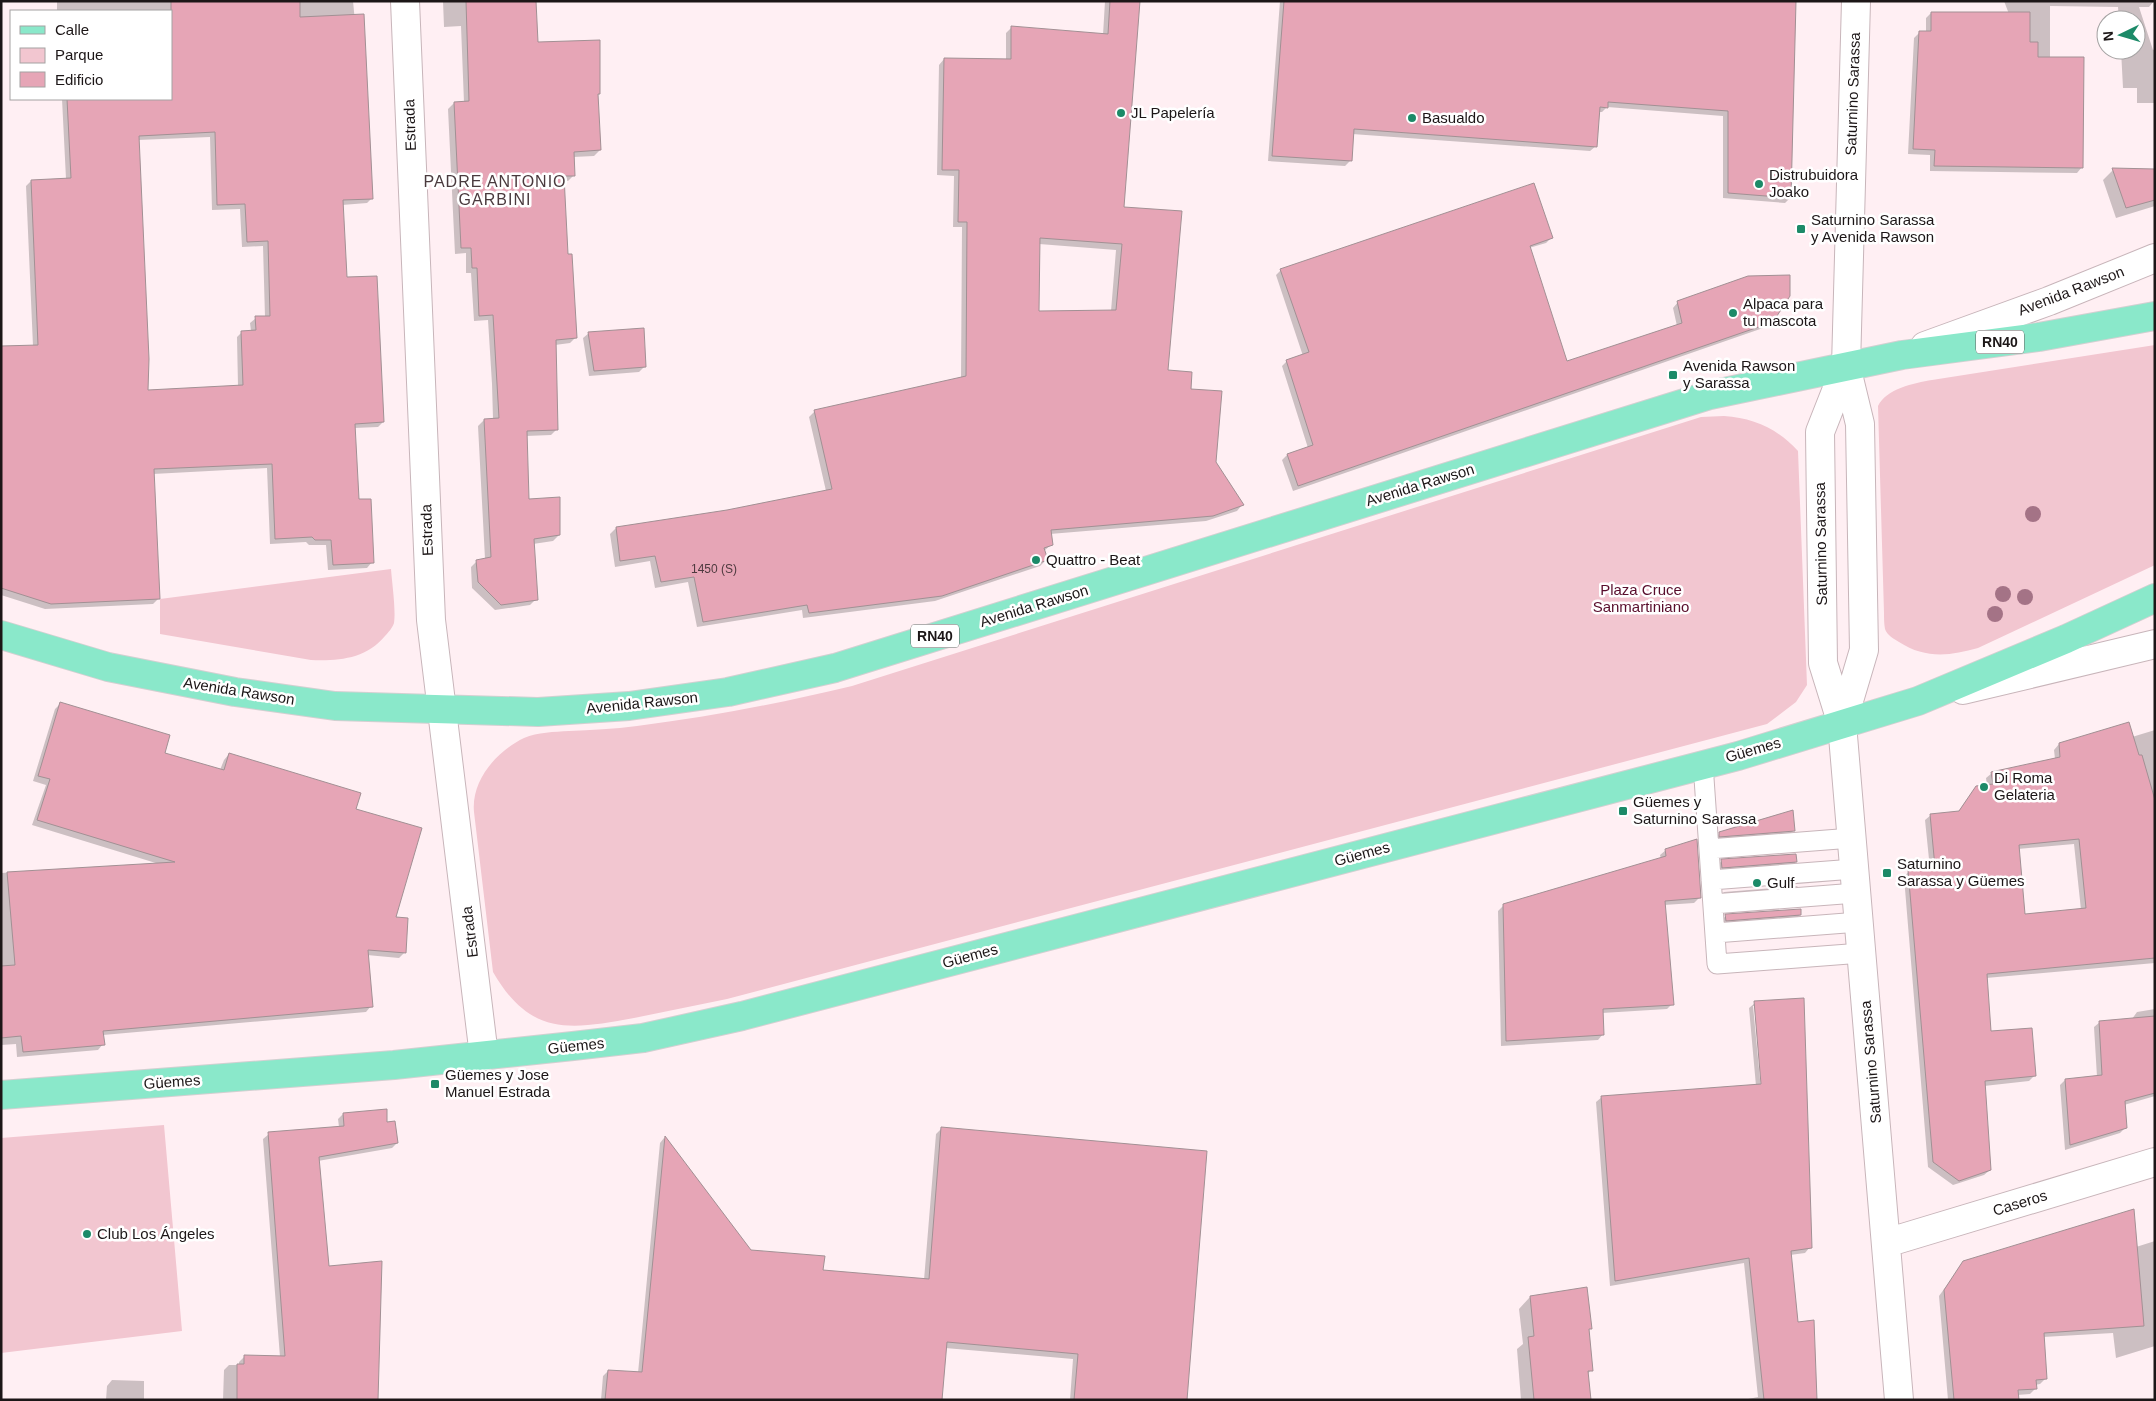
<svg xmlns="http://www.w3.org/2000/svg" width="2156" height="1401" font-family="Arial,sans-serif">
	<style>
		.green { fill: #f2c6d0 }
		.shadow { fill: #0003; fill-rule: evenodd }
		.building { fill: #e6a5b6; stroke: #a29094; fill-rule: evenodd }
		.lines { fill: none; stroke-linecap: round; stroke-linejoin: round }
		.service-casing { stroke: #c8b5ba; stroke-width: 21 }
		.minor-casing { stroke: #c8b5ba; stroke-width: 30 }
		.tertiary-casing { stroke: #c8b5ba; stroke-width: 30 }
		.primary-casing { stroke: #d2d0d1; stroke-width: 30 }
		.service { stroke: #fff; stroke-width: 19 }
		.minor { stroke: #fff; stroke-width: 28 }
		.tertiary { stroke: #fff; stroke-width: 28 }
		.primary { stroke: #8ae8ca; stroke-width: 28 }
		.tree { fill: #a47386 }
		.poi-dot { fill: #1c8a68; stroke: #fff; stroke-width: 2 }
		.labels { text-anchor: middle; stroke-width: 5; stroke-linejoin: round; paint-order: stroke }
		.number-label { font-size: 12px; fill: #4e3a3f }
		.shield { fill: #fff; stroke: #605c5d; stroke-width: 1 }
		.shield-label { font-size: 14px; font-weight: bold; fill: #1c1617 }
		.street-label { font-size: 15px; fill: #1c1617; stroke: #fff }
		.poi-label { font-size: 15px; fill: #1c1617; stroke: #fff; text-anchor: start }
		.park-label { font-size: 15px; fill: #590d2c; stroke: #fff }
		.neighbourhood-label { font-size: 16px; letter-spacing: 1px; fill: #4a3a3e; stroke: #fff }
	</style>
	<rect width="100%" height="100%" fill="#ffeff3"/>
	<!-- green -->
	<path class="green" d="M2155,345V565L1978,648C1950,656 1925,659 1899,642C1894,639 1887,635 1885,629C1884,624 1884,618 1884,613L1878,406C1886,389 1914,383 1932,380Z
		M1724,416C1754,418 1778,429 1798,451L1807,685L1796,702L1767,724L727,999C696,1005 665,1012 634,1018C569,1030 530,1036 493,972L474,812C471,780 497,751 524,738C538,732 554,732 569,731C591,730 614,729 637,726C710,717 781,703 852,686L1701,417Z
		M391,569C392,583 396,610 394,623C393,627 388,633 385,636C366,659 339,661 311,660L160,634V599Z
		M164,1125L182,1331L1,1353V1138Z"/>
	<!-- shadow -->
	<path class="shadow" d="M57,1H353L372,198L367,203L342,205L346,279L383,422L378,427L354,428L358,500L372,562L367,568L328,570L326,545H309L306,542L270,544L267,468L153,474L159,598L153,604L45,609L1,595V347L33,346L26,186L31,181L66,179L62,99H171V11H57ZM210,137L212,210L240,209L242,247L263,246L265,317L256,318L250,323L251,331L242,332L237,337L238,387L147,391L138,140Z
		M443,1H535L537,44L599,94L597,96L600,150L594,156L573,157L574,175L568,181H563L566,255L575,338L570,343L555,345L557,429L551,435L526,436L528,500L559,535L553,541L533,544L536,599L530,605L495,610L472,588L471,567L477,561L485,559L478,426L484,420L493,419L492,384L488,320L474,321L471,273H466V253L455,254L448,109L454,103H464L461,26L444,27Z
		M1105,1H1139L1123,208L1167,371L1190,390L1215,462L1242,505L1237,511L1206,521L1050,534L1052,544L1044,551L1046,560L1040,566L935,601L803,618L802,610L697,627L688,582L655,588L650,561L615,567L610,534L616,528L727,511L826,491L809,417L815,411L961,379L962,227H953L954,176L937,175L939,65L944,59L1006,60V33L1012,27L1103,35ZM1039,244L1116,250L1111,311L1038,312Z
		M1280,1H1795L1790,198L1785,203L1723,198V116L1607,107L1602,112H1599L1596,146L1590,151L1352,134L1350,161L1345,166L1268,161Z
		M2004,1H2154L2149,7H2139L2153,50L2155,49V103H2137V88H2123L2121,50H2136V20H2119L2118,7L2050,6V58L2082,167L2077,173L1930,171V155L1908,154L1914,38L1919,33H1926V18L1931,13L2009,14Z
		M2113,170H2155V206L2116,218L2103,180Z
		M1551,238L1546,243L1529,248L1566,363L1677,326L1673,308L1678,302L1772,321L1766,327L1293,491L1282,460L1287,455L1308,448L1282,366L1287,361L1303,356L1276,275L1281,270Z
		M589,333L645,366L639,372L589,376L583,338Z
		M61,703L163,754L220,770L224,760L229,754L354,810L405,952L399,958L367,955L371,1006L366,1012L103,1035V1044L98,1050L17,1057L16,1044L1,1045V873L159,864L32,825L46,785L33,781L55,709Z
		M2155,730V963L1986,978L1990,1032L2034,1076L2029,1081L1984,1086L1990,1170L1984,1175L1953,1185L1928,1167L1904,877L1909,871L1930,869L1925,820L1931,815L1958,812L1976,787L1987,786L1986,778L1992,773L2055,759L2054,750L2059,744L2132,737ZM2074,844L2081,910L2024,915L2018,849Z
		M1793,831L1788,836L1714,842V839L1720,833Z
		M1666,850L1700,897L1694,903L1664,905L1672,1004L1667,1009L1602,1013L1603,1034L1598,1040L1501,1046L1498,911L1504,905L1661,859L1660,855Z
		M1722,861L1796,862L1790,867L1717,873L1716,866Z
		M1798,886L1792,891L1719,897L1724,892Z
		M1800,915L1795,920L1721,926L1720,921L1726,916Z
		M1803,1000L1810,1247L1805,1253L1790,1255L1797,1324L1813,1322L1816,1400H1743L1758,1397L1744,1263L1610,1286L1596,1102L1602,1097L1756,1086L1749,1008L1755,1003ZM1753,1006H1756L1763,1090H1761Z
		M2155,1009V1096L2124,1105L2126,1127L2120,1133L2065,1150L2060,1085L2065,1080L2097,1077L2094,1027L2100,1022L2132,1019L2137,1012Z
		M343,1114L385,1123L397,1143L392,1148L318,1161L328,1268L377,1400H223L224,1370L229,1365H239V1362L245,1356L280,1357L263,1139L269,1134L339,1127L338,1119Z
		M942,1128L1186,1400H1070L1073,1359L945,1348L941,1400H601L603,1376L608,1371L638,1373L660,1143L664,1138L750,1251L822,1271L924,1280L936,1134Z
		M2155,1241V1346L2116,1358L2113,1333L2043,1337L2045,1379L2040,1384L2035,1385L2036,1388L2030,1394L2017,1395L2018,1400H1948L1939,1296L1964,1262L2136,1247Z
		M1530,1297L1590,1328L1587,1331L1591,1370L1587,1375L1590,1400H1521L1517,1349L1523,1344L1519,1309Z
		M112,1380L144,1381V1400H106L107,1386Z"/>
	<!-- building -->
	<path class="building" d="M171,1H300V17L364,14L373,199L343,200L347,277L377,276L384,422L355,424L359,499H371L374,563L333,565L331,540H315L312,537L275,539L272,464L154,469L160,599L51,604L1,588V346L38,345L31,180L71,178L67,99H171ZM215,132L217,205L245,204L247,242L268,241L270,316H255L256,330L241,331L243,385L148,390L149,359L139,136Z
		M466,1H536L538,42L600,40V94H598L601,150L574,152L575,176H564L568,254H572L577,338L556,340L558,430L527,431L529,499L560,497V535L534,539L538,600L501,605L478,582L476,560L491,557L484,419L499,418L493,315L479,316L477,268H472L471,248H461L454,102L469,101Z
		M1110,1H1140L1124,207L1182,211L1168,370L1192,372L1191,389L1222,391L1216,462L1244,505L1213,516L1051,530L1053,545L1044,548L1048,560L942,596L809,613L807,605L703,622L694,577L661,582L655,556L620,561L616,527L727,510L832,489L814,410L966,376L967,222H958L959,170H942L944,58L1011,59V26L1108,34ZM1040,238L1122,244L1116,310L1039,311Z
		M1284,1H1796L1791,198L1728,193V111L1608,102V108L1600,107L1597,147L1354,129L1352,161L1272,156Z
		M1931,12H2030V42H2038V57H2084L2083,168L1934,166L1935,150L1913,149L1919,31H1931Z
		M2112,168L2155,169V200L2126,208Z
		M1534,183L1553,238L1530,246L1567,361L1682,323L1677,301L1748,276L1790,275V296L1773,322L1298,486L1287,454L1313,445L1286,360L1309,352L1280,269Z
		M644,328L646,367L594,371L588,332Z
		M60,702L170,735L165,753L224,770L229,753L361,793L356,809L422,828L396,917L408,918L406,953L368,950L373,1007L103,1031L105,1045L23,1052L21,1036L1,1038V966L15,965L7,872L175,862L37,820L50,779L38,776Z
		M2129,722L2139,755H2142L2155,800V958L1987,974L1991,1031L2032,1028L2036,1076L1985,1081L1991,1170L1959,1181L1933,1162L1908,870L1935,867L1930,814L1959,811L1976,786L1993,784L1991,772L2060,757L2059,743ZM2079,839L2086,908L2025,914L2019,845Z
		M1793,810L1795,831L1719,837V832Z
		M1697,839L1701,898L1665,901L1674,1005L1603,1009L1604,1035L1506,1041L1503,904L1666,856L1665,849Z
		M1796,854L1797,862L1722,868L1721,859Z
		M1801,909V915L1726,921L1725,914Z
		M1804,998L1812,1248L1791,1251L1798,1322L1814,1320L1817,1400H1764L1749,1258L1615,1281L1601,1096L1761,1084L1754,1001Z
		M2155,1016V1093L2125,1101L2127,1128L2070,1145L2065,1079L2102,1075L2099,1021Z
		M387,1109V1122L395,1121L398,1143L319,1157L329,1266L382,1261L378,1400H237V1364H244V1355L285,1356L268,1132L344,1126L343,1113Z
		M941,1127L1207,1151L1187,1400H1074L1078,1354L947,1342L942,1400H605L608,1370L642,1372L665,1136L751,1250L825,1256L823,1270L929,1279Z
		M2134,1209L2144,1326L2044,1333L2047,1379L2036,1380L2037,1389L2018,1390L2019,1400H1954L1944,1290L1963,1261Z
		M1587,1287L1592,1329H1589L1593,1371H1588L1591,1400H1534L1528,1337L1534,1336L1530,1296Z"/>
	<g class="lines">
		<!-- service casing -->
		<g class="service-casing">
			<path id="service" d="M1703,764L1717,964L1862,953
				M1709,849L1852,838
				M1711,880L1854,869
				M1713,904L1856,893
				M1715,933L1859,922"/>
		</g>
		<!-- minor casing -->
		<g class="minor-casing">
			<path id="minor" d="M405,1L431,620L484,1056
				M1846,366L1820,432L1823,663L1842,724L1899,1400
				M1842,724L1864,650L1860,424L1846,366L1856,1
				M1886,1243L2155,1162"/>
		</g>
		<!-- tertiary casing -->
		<g class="tertiary-casing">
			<path id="tertiary" d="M1925,346L2049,301L2155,258
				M1963,690L2155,644"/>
		</g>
		<!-- primary casing -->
		<g class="primary-casing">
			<path id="primary" d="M1,635L108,667L235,692L335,706L538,712L629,706L728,692L835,668L1710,395L1902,355L2039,337L2155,316
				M1,1095L394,1065L573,1046L643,1038L742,1016L1738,756L1918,701L2066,639L2155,598"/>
		</g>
		<!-- service -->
		<use href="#service" class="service"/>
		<!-- minor -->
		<use href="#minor" class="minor"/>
		<!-- tertiary -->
		<use href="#tertiary" class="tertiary"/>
		<!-- primary -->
		<use href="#primary" class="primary"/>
	</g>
	<!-- trees -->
	<g class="tree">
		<circle cx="2033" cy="514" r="8"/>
		<circle cx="2003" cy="594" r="8"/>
		<circle cx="2025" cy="597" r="8"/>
		<circle cx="1995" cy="614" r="8"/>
	</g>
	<!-- markers -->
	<g class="poi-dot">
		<circle cx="1121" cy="113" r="5"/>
		<circle cx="1412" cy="118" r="5"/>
		<circle cx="1759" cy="184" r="5"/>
		<rect x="1796" y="224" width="10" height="10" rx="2.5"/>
		<circle cx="1733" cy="313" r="5"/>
		<rect x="1668" y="370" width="10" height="10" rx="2.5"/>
		<circle cx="1036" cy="560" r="5"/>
		<circle cx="1984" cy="787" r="5"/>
		<rect x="1618" y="806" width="10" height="10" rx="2.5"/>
		<rect x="1882" y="868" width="10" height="10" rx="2.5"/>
		<circle cx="1757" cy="883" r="5"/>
		<rect x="430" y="1079" width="10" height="10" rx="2.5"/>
		<circle cx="87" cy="1234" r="5"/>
	</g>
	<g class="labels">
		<!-- number labels -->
		<g class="number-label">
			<text x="714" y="573">1450 (S)</text>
		</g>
		<!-- shield labels -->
		<g class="shield">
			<rect x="1976" y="330.5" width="48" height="23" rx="4"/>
			<rect x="911" y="624.5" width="48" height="23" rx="4"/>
		</g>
		<g class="shield-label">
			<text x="2000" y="347">RN40</text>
			<text x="935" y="641">RN40</text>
		</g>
		<!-- street labels -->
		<g class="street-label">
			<text transform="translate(1853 94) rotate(-88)" y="5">Saturnino Sarassa</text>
			<text transform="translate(410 125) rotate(-92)" y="5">Estrada</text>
			<text transform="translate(2071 291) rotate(-21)" y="5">Avenida Rawson</text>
			<text transform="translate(1420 485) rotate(-17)" y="5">Avenida Rawson</text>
			<text transform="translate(427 530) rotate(-92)" y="5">Estrada</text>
			<text transform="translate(1821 544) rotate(-91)" y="5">Saturnino Sarassa</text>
			<text transform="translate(1034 606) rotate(-17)" y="5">Avenida Rawson</text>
			<text transform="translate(239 691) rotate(9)" y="5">Avenida Rawson</text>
			<text transform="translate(642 703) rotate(-6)" y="5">Avenida Rawson</text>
			<text transform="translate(1753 750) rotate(-16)" y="5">Güemes</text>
			<text transform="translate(1362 854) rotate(-15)" y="5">Güemes</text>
			<text transform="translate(470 932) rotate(-97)" y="5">Estrada</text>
			<text transform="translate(970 956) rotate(-15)" y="5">Güemes</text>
			<text transform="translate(576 1046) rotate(-6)" y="5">Güemes</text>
			<text transform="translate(1871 1062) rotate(-95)" y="5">Saturnino Sarassa</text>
			<text transform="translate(172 1082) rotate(-4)" y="5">Güemes</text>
			<text transform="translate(2020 1203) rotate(-17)" y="5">Caseros</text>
		</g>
		<!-- poi labels -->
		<g class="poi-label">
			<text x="1131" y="118">JL Papelería</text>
			<text x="1422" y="123">Basualdo</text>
			<text x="1769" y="180">Distrubuidora<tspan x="1769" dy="17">Joako</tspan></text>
			<text x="1811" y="225">Saturnino Sarassa<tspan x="1811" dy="17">y Avenida Rawson</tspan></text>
			<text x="1743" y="309">Alpaca para<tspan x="1743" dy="17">tu mascota</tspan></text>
			<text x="1683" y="371">Avenida Rawson<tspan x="1683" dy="17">y Sarassa</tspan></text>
			<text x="1046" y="565">Quattro - Beat</text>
			<text x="1994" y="783">Di Roma<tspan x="1994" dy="17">Gelateria</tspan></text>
			<text x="1633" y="807">Güemes y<tspan x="1633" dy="17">Saturnino Sarassa</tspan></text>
			<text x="1897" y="869">Saturnino<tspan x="1897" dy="17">Sarassa y Güemes</tspan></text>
			<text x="1767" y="888">Gulf</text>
			<text x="445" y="1080">Güemes y Jose<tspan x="445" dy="17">Manuel Estrada</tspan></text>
			<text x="97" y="1239">Club Los Ángeles</text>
		</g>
		<!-- park labels -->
		<g class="park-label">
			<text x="1641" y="595">Plaza Cruce<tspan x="1641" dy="17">Sanmartiniano</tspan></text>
		</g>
		<!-- neighbourhood labels -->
		<g class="neighbourhood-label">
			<text x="495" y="187">PADRE ANTONIO<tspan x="495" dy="18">GARBINI</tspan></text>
		</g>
	</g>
	<!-- border -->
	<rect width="2156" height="1401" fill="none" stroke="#1c1617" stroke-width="5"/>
	<!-- legend -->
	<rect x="10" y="10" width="162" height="90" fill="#ffffff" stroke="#a4a2a2"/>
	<rect x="20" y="26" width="25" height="8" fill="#8ae8ca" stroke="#a4a2a2"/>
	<text x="55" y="35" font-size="15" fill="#1c1617">Calle</text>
	<rect x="20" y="48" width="25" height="15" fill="#f2c6d0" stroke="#a4a2a2"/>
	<text x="55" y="60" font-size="15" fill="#1c1617">Parque</text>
	<rect x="20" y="72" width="25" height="15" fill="#e6a5b6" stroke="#a4a2a2"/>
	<text x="55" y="85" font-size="15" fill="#1c1617">Edificio</text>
	<!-- north arrow -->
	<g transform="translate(2121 35) rotate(265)"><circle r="24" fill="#ffffff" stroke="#a4a2a2"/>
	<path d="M0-4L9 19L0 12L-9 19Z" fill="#1c8a68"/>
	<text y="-8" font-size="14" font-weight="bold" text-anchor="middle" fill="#1c1617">N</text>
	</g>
</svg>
